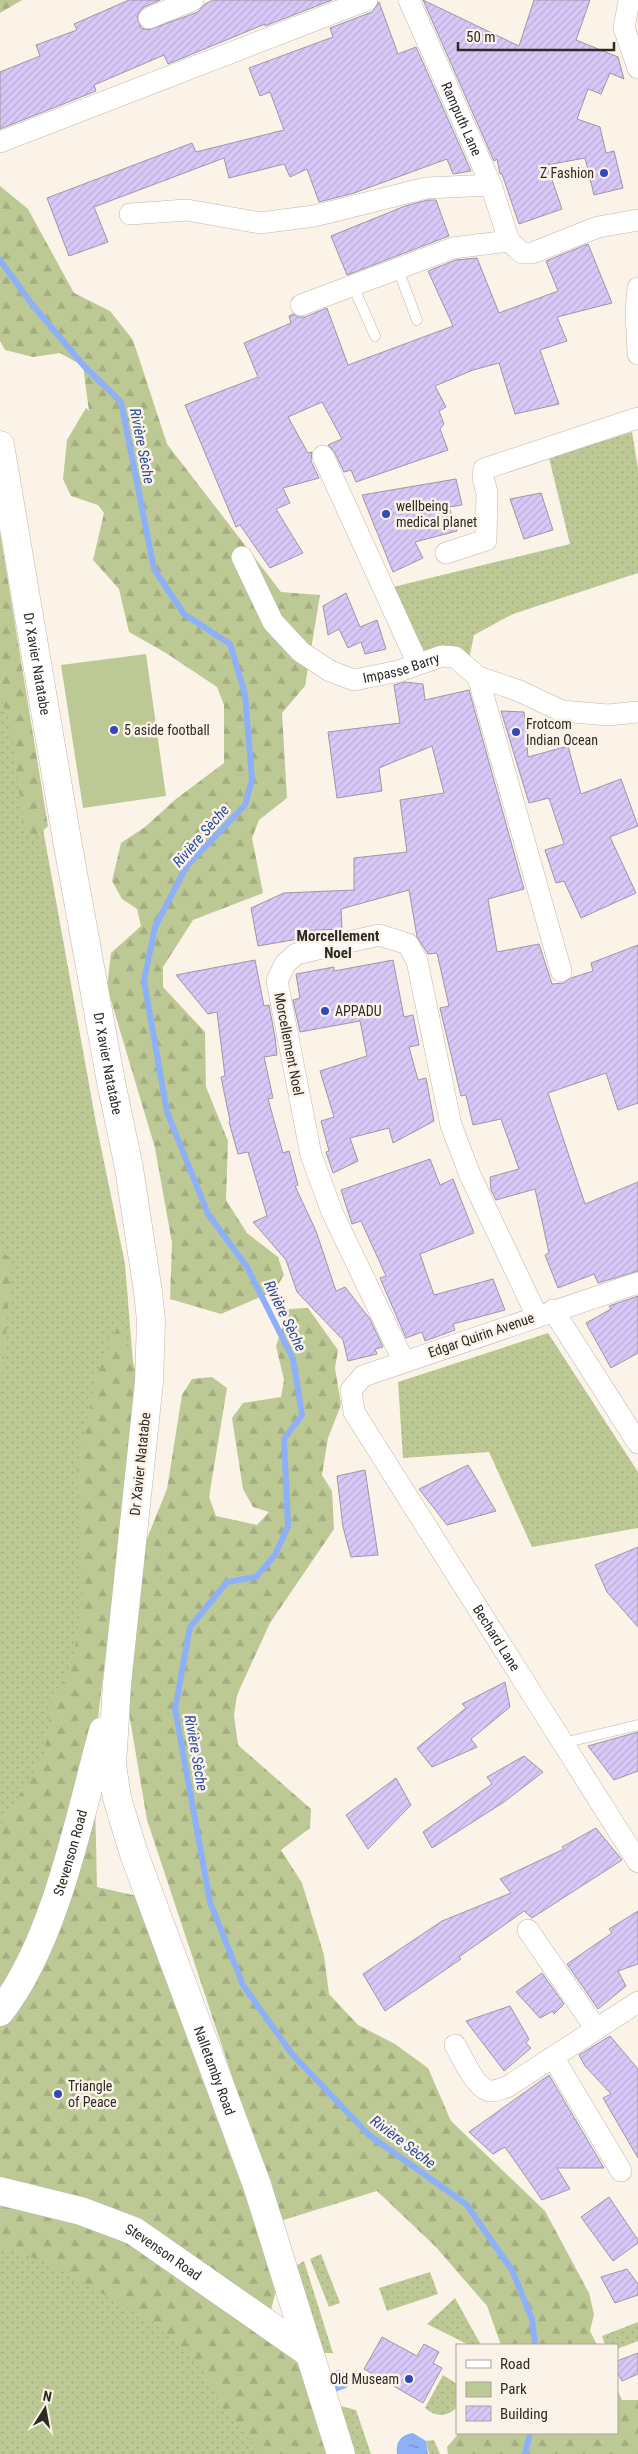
<svg xmlns="http://www.w3.org/2000/svg" width="638" height="2454" font-family="'Roboto Condensed',sans-serif">
	<style>
		.grass { fill: url(#grass-dots) }
		.forest { fill: url(#forest-firs) }
		.park { fill: #bdc995 }
		.water { fill: url(#water-ripples) }
		.lines { fill: none; stroke-linecap: round; stroke-linejoin: round }
		.stream { stroke: #8eb0f9; stroke-width: 6 }
		.building { fill: url(#building-hatch); stroke: #9b98a4 }
		.lane-casing { stroke: #beb6ab; stroke-width: 11 }
		.street-casing { stroke: #beb6ab; stroke-width: 22 }
		.secondary-casing { stroke: #beb6ab; stroke-width: 29 }
		.lane { stroke: #fff; stroke-width: 10 }
		.street { stroke: #fff; stroke-width: 21 }
		.secondary { stroke: #fff; stroke-width: 28 }
		.poi-dot { fill: #304abb; stroke: #fbf3e8; stroke-width: 2 }
		.labels { text-anchor: middle; stroke-width: 5; stroke-linejoin: round; paint-order: stroke }
		.street-label { font-size: 14px; fill: #2e2b27; stroke: #fbf3e8 }
		.poi-label { font-size: 14px; fill: #2e2b27; stroke: #fbf3e8; text-anchor: start }
		.water-label { font-size: 15px; font-style: italic; fill: #294b9e; stroke: #fbf3e8 }
		.neighbourhood-label { font-size: 15px; font-weight: bold; fill: #2e2b27; stroke: #fbf3e8 }
	</style>
	<defs>
		<pattern id="grass-dots" width="8" height="8" patternUnits="userSpaceOnUse" patternTransform="scale(1.25)"><rect width="8" height="8" fill="#bdc995"/><path d="M2 2h.1M6 6h.1" fill="none" stroke="#a3ad80" stroke-width="1.8" stroke-linecap="round"/></pattern>
		<pattern id="forest-firs" width="22" height="20" patternUnits="userSpaceOnUse" patternTransform="scale(1.25)"><rect width="22" height="20" fill="#bdc995"/><path d="M5 1l3.5 6h-7zM16 11l3.5 6h-7z" fill="#a3ad80"/></pattern>
		<pattern id="water-ripples" width="26" height="14" patternUnits="userSpaceOnUse" patternTransform="scale(1.25)"><rect width="26" height="14" fill="#8eb0f9"/><path d="M2 4q2-2 4 0t4 0M15 11q2-2 4 0t4 0" fill="none" stroke="#748fca"/></pattern>
		<pattern id="building-hatch" width="6" height="6" patternUnits="userSpaceOnUse" patternTransform="scale(1.25)"><rect width="6" height="6" fill="#d8c8f8"/><path d="M-1 1l2-2M0 6l6-6M5 7l2-2" fill="none" stroke="#baacd5"/></pattern>
	</defs>
	<rect width="100%" height="100%" fill="#fbf3e8"/>
	<!-- grass -->
	<path class="grass" d="M632,432L638,469V573L513,614L474,635L467,669L421,656L393,587L570,544L549,458Z
		M0,590L96,1123L125,1264L133,1363L95,1646L0,1937Z
		M548,1333L638,1472V1528L532,1547L489,1452L403,1458L398,1382Z
		M0,2212L24,2216L320,2454H0Z
		M321,2254L340,2303L329,2307L310,2259Z
		M304,2261L333,2353H323L294,2267Z
		M430,2272L438,2294L387,2311L379,2288Z
		M455,2298L481,2345H469L427,2324Z
		M638,2322V2341L617,2349V2345H605L602,2336Z
		M443,2375L457,2384V2407C447,2418 435,2417 425,2408Z
		M337,2405L356,2410L371,2454H352Z
		M434,2440L440,2454H429L426,2441Z"/>
	<!-- forest -->
	<path class="forest" d="M0,0H22L0,13Z
		M0,186L28,209L74,293L110,311L133,340L167,444L281,592L320,595L305,686L282,713L287,798L259,820L252,838L263,893L193,920L163,967V987L205,1032L206,1087L228,1141L226,1200L247,1233L278,1257L284,1275L274,1291L221,1314L170,1299L172,1243L155,1148L107,987L111,953L141,926L137,909L122,899L112,881L121,843L145,827L176,799L224,763V705L217,687L166,653L129,632L119,589L93,560L104,513L98,505L71,496L63,479L67,440L86,408L89,411L83,366L60,353L33,357L5,350L0,341Z
		M0,532L48,826L34,839L24,827L10,722L0,696Z
		M0,1250L12,1260L0,1401Z
		M308,1308L338,1350L335,1368L341,1405L328,1438L322,1475L332,1491L334,1529L270,1623L237,1695L234,1715L238,1745L311,1809L310,1828L281,1850L302,1883L324,1955L329,1994L358,2025L395,2044L428,2068L451,2121L545,2211L589,2293L594,2314L590,2331L597,2345H501L487,2306L435,2246L377,2191L280,2221L147,1820L128,1707L146,1541L167,1489L182,1395L192,1379L212,1377L227,1388L209,1497L216,1516L257,1525L269,1512L253,1507L243,1489L232,1418L243,1403L281,1397L284,1380L276,1346L289,1309Z
		M120,1321L139,1381L94,1751L97,1887L137,1896L279,2279L268,2321L310,2358L335,2454H262L224,2410L202,2368L153,2322L46,2262L0,2247V1827L44,1755L52,1702L71,1671L83,1599L77,1468L97,1374Z
		M617,2389L622,2400H638V2454H448L447,2447L459,2433H617Z"/>
	<!-- park -->
	<path class="park" d="M146,654L166,796L83,808L61,665Z"/>
	<!-- water -->
	<path class="water" d="M340,2370L348,2375L349,2385L346,2388L335,2392L329,2372Z
		M413,2433L426,2441L428,2454H397C395,2442 402,2434 413,2433Z"/>
	<g class="lines">
		<!-- stream -->
		<path class="stream" d="M0,260L31,303L84,366L121,402L154,569L184,614L230,644L245,694L252,780L245,805L186,867L155,927L144,981L167,1112L208,1214L247,1267L293,1359L302,1415L284,1439L288,1526L275,1555L256,1577L227,1582L190,1627L175,1709L210,1902L243,1985L292,2054L369,2135L466,2204L512,2270L532,2319L535,2345
			M525,2454L530,2433"/>
	</g>
	<!-- building -->
	<path class="building" d="M129,0H160L144,7L137,16L141,28L148,30L198,12L205,4L213,0H332L265,26V24L168,64L164,55L94,85L96,91L0,129V72L40,56L36,45L77,30L74,24Z
		M423,0L519,46L534,0H590L576,40L618,57L624,79L610,73L601,94L588,89L577,119L600,127L606,153L614,151L623,188L594,195L585,158L547,165L562,209L519,224L502,174H500L497,159L494,161Z
		M379,2L398,54L416,47L471,171L453,174L447,159L354,193L319,202L307,169L290,177L284,164L229,178L224,158L94,207L108,242L69,256L47,198L192,143L196,152L284,130L270,92L260,96L249,68L333,37L330,28L372,12Z
		M428,200H436L449,236L347,275L331,236L405,206Z
		M588,244L612,303L557,317L567,341L540,350L559,404L515,414L499,363L473,370L435,386L446,407L439,411L444,424L440,429L448,450L356,482L351,470L344,472L334,451L328,445L342,439L322,402L288,417L308,453L312,452L311,461L319,478L283,488L290,503L276,509L303,553L270,568L240,525L236,527L185,405L258,377L244,343L291,323L289,316L293,314L298,317H305L327,308L348,365L453,326L428,271L456,260L477,258L499,313L558,291L546,261Z
		M456,479L462,505L449,507L457,531L415,542L423,558L393,572L362,495Z
		M541,493L553,530L524,539L510,499Z
		M346,593L360,627L377,620L386,649L365,654L361,642L348,648L339,629L328,635L323,606Z
		M405,682L423,684L425,700L469,690L524,889L488,899L497,952L539,944L552,984L564,983L571,978L593,971L591,963L638,945V1103L618,1110L606,1073L548,1093L585,1204L638,1182V1271L598,1283L594,1274L558,1288L545,1255L549,1253L535,1189L496,1200L491,1190L490,1177L519,1169L501,1119L473,1125L466,1095L461,1096L440,1008L449,1006L437,953L428,954L417,937L409,890L341,909L342,929L297,931L298,939L258,946L251,908L284,893L354,890V858L407,852L400,800L444,793L432,746L379,768L382,791L337,798L328,732L400,723L394,685Z
		M501,711L524,712L528,757L568,746L581,794L621,779L638,826L610,837L636,893L581,918L564,881L556,883L545,850L564,844L549,798L529,803Z
		M255,960L264,1006L269,1005L275,1037L277,1055L264,1057L273,1098L268,1099L283,1153L289,1151L298,1185L295,1186L316,1231L336,1291L345,1287L370,1319L383,1347L375,1349L377,1354L348,1361L343,1340L297,1292L286,1260L253,1222L267,1216L248,1152L238,1154L229,1122L230,1121L221,1077L225,1076L217,1012L208,1014L176,975Z
		M393,960L404,1017L413,1015L419,1045L409,1047L418,1080L426,1078L434,1121L393,1143L389,1128L350,1138L358,1161L333,1173L326,1152L329,1151L321,1121L334,1117L320,1071L367,1056L360,1021L300,1032L293,1000L300,998L296,974L334,967V971Z
		M430,1159L440,1185L453,1179L474,1233L420,1254L434,1295L493,1279L505,1310L453,1324L455,1330L425,1341L422,1332L406,1338L380,1278L386,1276L361,1221L352,1224L341,1190Z
		M638,1296V1353L611,1368L586,1323L611,1309L609,1306Z
		M468,1465L496,1511L447,1525L419,1489Z
		M365,1470L378,1555L351,1557L343,1527L337,1476Z
		M638,1547V1627L607,1592L595,1565Z
		M505,1682L510,1707L471,1739L477,1747L432,1767L417,1748L466,1708L462,1704Z
		M638,1732V1771L614,1780L588,1746Z
		M524,1756L543,1772L504,1802L432,1848L423,1832L492,1784L487,1777Z
		M396,1778L411,1805L368,1849L346,1815Z
		M596,1828L622,1860L532,1918L524,1911L459,1957L461,1959L385,2011L363,1974L442,1921L511,1893L500,1879L564,1849L562,1847Z
		M638,1911V1964L618,1971L626,1986L598,2009L567,1964L612,1933L609,1929Z
		M542,1973L564,2004L554,2014L553,2011L540,2018L516,1992Z
		M510,2006L529,2039L526,2043L531,2048L504,2071L466,2021Z
		M610,2036L638,2069V2158L603,2098L611,2094L585,2066L579,2055Z
		M549,2075L604,2168H557L570,2189L542,2200L505,2147L493,2154L469,2132Z
		M609,2197L638,2240V2243L613,2261L581,2217Z
		M627,2269L638,2284V2295L615,2303L601,2277Z
		M382,2337L417,2356L424,2344L439,2352L433,2363L442,2368L423,2403L364,2369Z
		M638,2353V2374L622,2381L617,2372V2361Z"/>
	<g class="lines">
		<!-- lane casing -->
		<g class="lane-casing">
			<path id="lane" d="M398,269L417,320
				M353,286L375,336
				M563,1743L638,1725"/>
		</g>
		<!-- street casing -->
		<g class="street-casing">
			<g id="street">
				<path id="s1" d="M409,0L491,185L509,241L522,253H532L598,227L638,220"/>
				<path d="M629,0L624,28L638,68"/>
				<path d="M149,18L193,0"/>
				<path d="M0,142L367,0"/>
				<path d="M130,214L187,210L260,223L314,216L426,188L491,185"/>
				<path d="M638,288L636,311L638,354"/>
				<path d="M301,305L453,248L509,241"/>
				<path d="M323,456L418,664"/>
				<path d="M446,553L486,540L487,493L483,477L484,469L638,418"/>
				<path id="s2" d="M242,557L273,622L301,652L330,671L354,680L399,671L442,656L455,657L478,677L517,690L562,711L608,715L638,712"/>
				<path d="M478,677L561,971"/>
				<path id="s3" d="M638,1283L363,1376L351,1390L354,1412L638,1862"/>
				<path d="M553,1310L638,1443"/>
				<path d="M404,1362L332,1212L311,1155L277,981L285,964L296,954L379,935L408,944L417,961L451,1125L470,1175L537,1316"/>
				<path d="M528,1930L596,2029"/>
				<path d="M455,2045C462,2057 477,2092 492,2091C496,2091 502,2088 507,2087L638,2002"/>
				<path d="M553,2057L621,2171"/>
			</g>
		</g>
		<!-- secondary casing -->
		<g class="secondary-casing">
			<g id="secondary">
				<path id="s4" d="M0,445L67,840L111,1082L129,1168L148,1292L151,1320L149,1382L117,1684L112,1765L117,1798L134,1854L257,2185L341,2454"/>
				<path id="s5" d="M0,2012C56,1940 79,1818 103,1731"/>
				<path id="s6" d="M0,2191L81,2211L134,2231L309,2353"/>
			</g>
		</g>
		<!-- lane -->
		<use href="#lane" class="lane"/>
		<!-- street -->
		<use href="#street" class="street"/>
		<!-- secondary -->
		<use href="#secondary" class="secondary"/>
	</g>
	<!-- markers -->
	<g class="poi-dot">
		<circle cx="604" cy="173" r="5"/>
		<circle cx="386" cy="514" r="5"/>
		<circle cx="114" cy="730" r="5"/>
		<circle cx="516" cy="732" r="5"/>
		<circle cx="325" cy="1011" r="5"/>
		<circle cx="58" cy="2094" r="5"/>
		<circle cx="409" cy="2379" r="5"/>
	</g>
	<g class="labels">
		<!-- street labels -->
		<g class="street-label">
			<text dy="5" stroke="none"><textPath href="#s1" startOffset="130">Ramputh Lane</textPath></text>
			<text dy="5" stroke="none"><textPath href="#s4" startOffset="222">Dr Xavier Natatabe</textPath></text>
			<text dy="5" stroke="none"><textPath href="#s2" startOffset="222">Impasse Barry</textPath></text>
			<text transform="translate(289 1044) rotate(79)" y="5">Morcellement Noel</text>
			<text dy="5" stroke="none"><textPath href="#s4" startOffset="628">Dr Xavier Natatabe</textPath></text>
			<text transform="translate(481 1335) rotate(-19)" y="5">Edgar Quirin Avenue</text>
			<text transform="translate(140 1464) rotate(-84)" y="5">Dr Xavier Natatabe</text>
			<text dy="5" stroke="none"><textPath href="#s3" startOffset="598">Bechard Lane</textPath></text>
			<text dy="5" stroke="none"><textPath href="#s5" startOffset="175">Stevenson Road</textPath></text>
			<text dy="5" stroke="none"><textPath href="#s4" startOffset="1658">Nalletamby Road</textPath></text>
			<text dy="5" stroke="none"><textPath href="#s6" startOffset="176">Stevenson Road</textPath></text>
		</g>
		<!-- poi labels -->
		<g class="poi-label">
			<text x="594" y="178" text-anchor="end">Z Fashion</text>
			<text x="396" y="511">wellbeing<tspan x="396" dy="16">medical planet</tspan></text>
			<text x="526" y="729">Frotcom<tspan x="526" dy="16">Indian Ocean</tspan></text>
			<text x="124" y="735">5 aside football</text>
			<text x="335" y="1016">APPADU</text>
			<text x="68" y="2091">Triangle<tspan x="68" dy="16">of Peace</tspan></text>
			<text x="399" y="2384" text-anchor="end">Old Museam</text>
		</g>
		<!-- water labels -->
		<g class="water-label">
			<text transform="translate(142 446) rotate(79)" y="5">Rivière Sèche</text>
			<text transform="translate(201 836) rotate(-49)" y="5">Rivière Sèche</text>
			<text transform="translate(285 1316) rotate(64)" y="5">Rivière Sèche</text>
			<text transform="translate(196 1753) rotate(80)" y="5">Rivière Sèche</text>
			<text transform="translate(403 2142) rotate(37)" y="5">Rivière Sèche</text>
		</g>
		<!-- neighbourhood labels -->
		<g class="neighbourhood-label">
			<text x="338" y="941">Morcellement<tspan x="338" dy="17">Noel</tspan></text>
		</g>
	</g>
	<!-- legend -->
	<rect x="456" y="2344" width="162" height="90" fill="#fbf3e8" stroke="#a9a39b"/>
	<rect x="466" y="2360" width="25" height="8" fill="#ffffff" stroke="#a9a39b"/>
	<text x="500" y="2369" font-size="15" fill="#2e2b27">Road</text>
	<rect x="466" y="2382" width="25" height="15" fill="#bdc995" stroke="#a9a39b"/>
	<text x="500" y="2394" font-size="15" fill="#2e2b27">Park</text>
	<rect x="466" y="2406" width="25" height="15" fill="url(#building-hatch)" stroke="#a9a39b"/>
	<text x="500" y="2419" font-size="15" fill="#2e2b27">Building</text>
	<!-- north arrow -->
	<g transform="translate(45 2409) rotate(11)" stroke="#fbf3e8" stroke-width="4" paint-order="stroke">
	<path d="M0-4L9 19L0 12L-9 19Z" fill="#2e2b27"/>
	<text y="-8" font-size="14" font-weight="bold" text-anchor="middle" fill="#2e2b27">N</text>
	</g>
	<!-- scale -->
	<path d="M458 42v8h156v-8" fill="none" stroke="#2e2b27" stroke-width="2.5"/>
	<text x="466" y="42" font-size="15" fill="#2e2b27" stroke="#fbf3e8" stroke-width="4" paint-order="stroke">50 m</text>
</svg>
